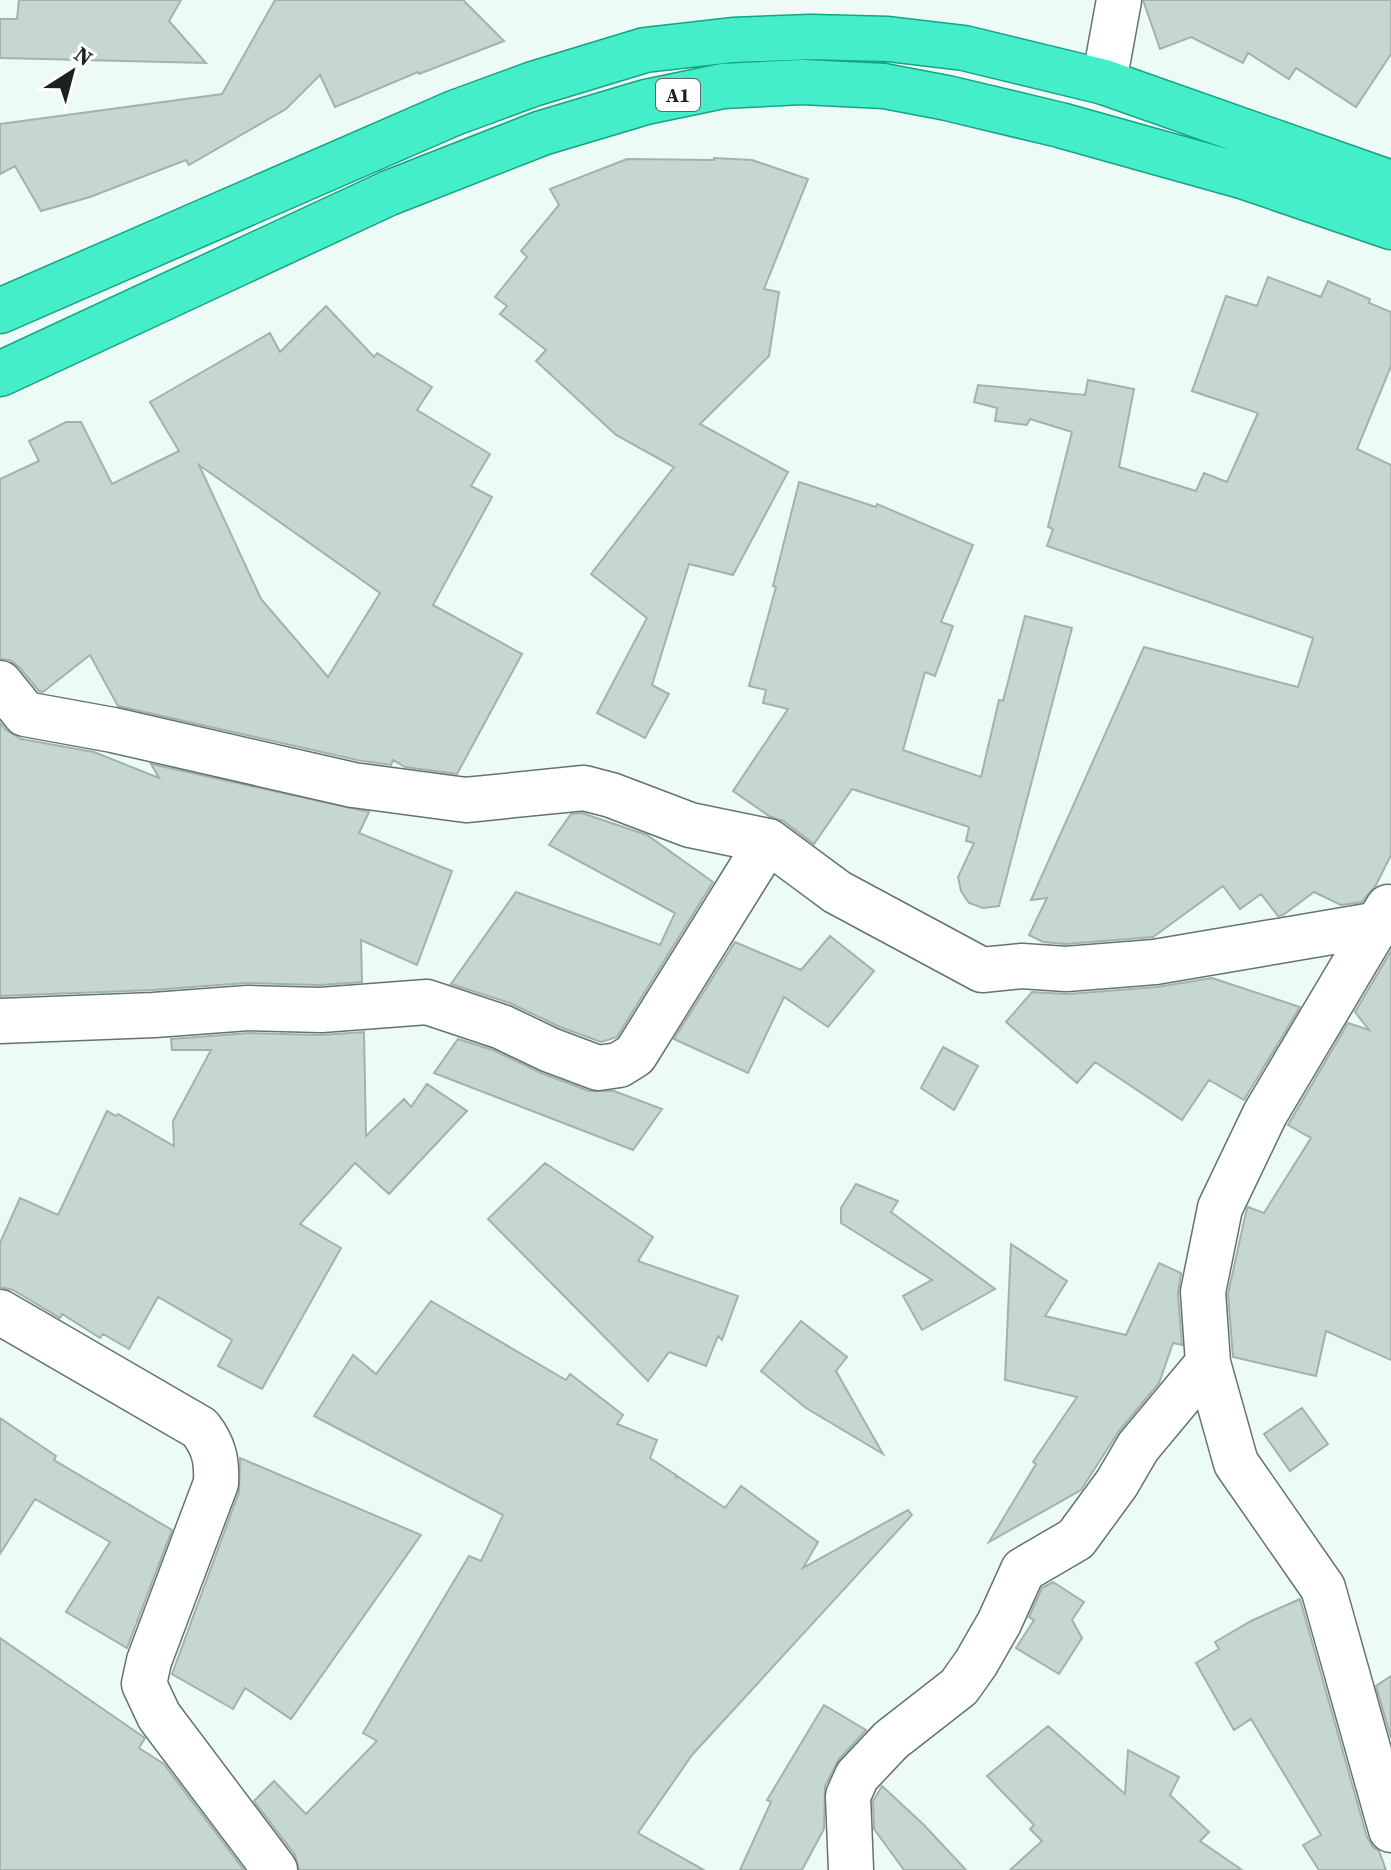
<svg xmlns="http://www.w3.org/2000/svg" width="1391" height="1870" font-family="'Source Serif 4',serif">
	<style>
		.building { fill: #c6d6d0; stroke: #a3b2ac; stroke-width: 2; fill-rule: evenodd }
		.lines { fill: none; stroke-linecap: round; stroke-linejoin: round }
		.minor-casing { stroke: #65736e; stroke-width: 47 }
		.trunk-casing { stroke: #18a385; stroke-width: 47 }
		.minor { stroke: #fff; stroke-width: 44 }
		.trunk { stroke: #44eec8; stroke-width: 44 }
		.labels { text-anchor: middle; stroke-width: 6; stroke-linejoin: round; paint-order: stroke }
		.shield { fill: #fff; stroke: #606463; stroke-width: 2 }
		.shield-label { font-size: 20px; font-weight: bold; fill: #1c2220 }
	</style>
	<rect width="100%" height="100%" fill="#ecfbf5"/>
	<!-- building -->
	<path class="building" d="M19,0H181L169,21L206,63L0,58V19H17Z
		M275,0H463L504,41L419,74L418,72L335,107L320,75L286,109L189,165L186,160L90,197L41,211L15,166L0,174V124L222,94Z
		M1143,0H1391V54L1356,107L1296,68L1289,79L1248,53L1243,63L1191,37L1160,49Z
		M714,158L752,160L808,179L764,289L779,292L769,356L700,424L788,472L733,575L689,564L652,685L669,694L645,738L597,713L647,618L591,574L674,467L616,435L536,361L546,350L500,314L507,306L495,297L527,257L521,251L559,205L550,189L627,159L714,160Z
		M1268,277L1321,297L1328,281L1370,299L1369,303L1391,312V366L1357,449L1391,465V855L1376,885L1362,902L1341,905L1314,892L1283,915L1278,916L1261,894L1240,909L1223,886L1153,937L1066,944L1043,942L1029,935L1047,898L1031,900L1144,647L1298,687L1313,638L1047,546L1053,529L1048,527L1072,432L1030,419L1027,425L995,421L997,408L974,402L978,385L1085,395L1088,380L1134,389L1119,467L1196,491L1204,473L1227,482L1258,413L1192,391L1226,296L1257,306Z
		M326,306L374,357L377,353L432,387L417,410L490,454L471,486L492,497L433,605L522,654L457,774L405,767L393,760L391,765L357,760L118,706L90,655L43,692L39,691L19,667L10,660L0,659V479L39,461L29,441L66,422H81L112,484L179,451L150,402L270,333L280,352ZM199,465L380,593L328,677L261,599Z
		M799,482L876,507L877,504L973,545L941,622L953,626L935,676L925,672L903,750L981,777L999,700L1003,701L1025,616L1072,628L999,906L983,908L969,903L961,891L958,877L974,843L966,841L969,827L852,789L814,844L783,821L769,816L733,791L788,709L763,703L766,690L749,686L776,587L773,586Z
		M0,723L6,730L21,739L94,752L159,778L151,764L369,812L359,833L452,871L417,965L361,940L362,982L320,985L246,983L153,990L0,996Z
		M582,813L647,835L713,882L617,1037L601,1042L560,1027L510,1003L451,984L516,892L660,945L675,913L549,845L571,814Z
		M830,936L874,971L828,1027L784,997L748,1073L674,1039L735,942L801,970Z
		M1391,951V1360L1326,1331L1316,1376L1233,1357L1228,1294L1246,1212L1248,1207L1264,1213L1311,1138L1288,1125L1348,1023L1369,1030L1355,1012Z
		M1212,978L1300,1007L1244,1100L1209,1080L1182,1120L1095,1062L1077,1083L1006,1022L1032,992L1068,994L1157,987Z
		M364,1032L366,1136L404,1099L411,1107L427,1084L467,1111L389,1194L355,1163L300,1224L341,1248L262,1389L218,1366L232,1340L158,1297L129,1349L103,1334L100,1338L62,1314L60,1318L13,1290L0,1287V1243L20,1198L58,1215L107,1111L116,1116L118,1114L174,1146L173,1121L211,1050H172L171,1039L249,1033L320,1035Z
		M458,1039L493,1050L541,1073L589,1091H614L662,1109L633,1150L434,1073Z
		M943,1047L978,1066L954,1110L921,1088Z
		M545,1163L653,1237L638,1261L738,1296L722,1340L718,1336L706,1366L669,1352L648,1381L488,1219Z
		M856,1184L898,1201L891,1212L995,1289L922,1330L903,1296L932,1280L841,1223V1208Z
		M1011,1244L1067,1281L1045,1316L1126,1335L1159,1263L1181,1273L1178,1294L1182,1345L1173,1343L1159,1383L1119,1431L1081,1490L989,1542L1036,1464L1033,1462L1077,1397L1005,1380Z
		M431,1301L566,1380L570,1374L623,1415L617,1424L657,1440L650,1458L676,1475V1477L677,1476L725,1508L741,1486L818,1542L803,1568L908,1510L912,1515L692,1755L638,1833L704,1870H299L295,1855L254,1801L274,1781L306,1814L377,1741L363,1733L469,1556L481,1561L503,1515L314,1416L353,1355L376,1374Z
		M801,1321L847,1357L836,1371L883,1454L806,1408L761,1371Z
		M1302,1408L1328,1444L1290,1471L1264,1434Z
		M0,1418L56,1456L54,1460L172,1530L127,1648L66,1612L110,1542L35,1499L0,1554Z
		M240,1458L421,1535L291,1719L245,1688L233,1709L172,1674L239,1492Z
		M1053,1582L1084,1602L1072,1620L1082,1638L1059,1674L1016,1648L1034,1620L1029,1617L1042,1588Z
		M1300,1599L1367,1837L1373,1847L1379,1851L1386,1870H1319L1303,1845L1321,1835L1251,1719L1234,1730L1196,1663L1219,1649L1215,1642L1251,1621Z
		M0,1638L145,1738L139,1748L164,1764L244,1870H0Z
		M1391,1676V1738L1376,1686Z
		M824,1705L866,1730L839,1759L825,1786L824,1829L802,1870H740L771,1802L767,1800Z
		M1048,1726L1125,1794L1128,1750L1179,1777L1170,1795L1209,1832L1200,1841L1242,1870H1010L1042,1841L1030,1829L1034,1825L987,1776Z
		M882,1786L924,1825L966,1870H904L874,1829L873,1801Z"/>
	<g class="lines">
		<!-- minor casing -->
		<g class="minor-casing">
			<path id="minor" d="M1104,82L1119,0
				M0,683L25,714L113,730L353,785L466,800L584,788L611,795L690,825L768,841L837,892L982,970L1022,966L1066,969L1155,962L1391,922
				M1388,907L1265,1114L1220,1208L1203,1292L1208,1363L1236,1463L1323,1588L1391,1830
				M0,1021L154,1015L248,1008L321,1010L427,1002L502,1027L550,1050L598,1068L619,1065L635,1055L768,841
				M0,1312L200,1428C214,1446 217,1460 216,1483L149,1661L144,1684L159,1716L275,1870
				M851,1870L848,1796L857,1776L891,1740L959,1687L976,1663L999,1623L1023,1570L1076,1539L1117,1483L1138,1447L1208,1363"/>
		</g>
		<!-- trunk casing -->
		<g class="trunk-casing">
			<path id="trunk" d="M0,311L454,113L533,84L645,50L733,40L811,37L888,39L964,48L1104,82L1391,183
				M0,374L389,193L542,133L646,102L723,86L802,82L884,86L947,98L1060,125L1242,176L1391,227"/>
		</g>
		<!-- minor -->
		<use href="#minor" class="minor"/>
		<!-- trunk -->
		<use href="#trunk" class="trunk"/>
	</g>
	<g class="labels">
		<!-- shield labels -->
		<rect class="shield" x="656" y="79" width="44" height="32" rx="6"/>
		<g class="shield-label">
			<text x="678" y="102">A1</text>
		</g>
	</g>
	<!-- north arrow -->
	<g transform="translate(72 72) rotate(36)" stroke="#ffffff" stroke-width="6" paint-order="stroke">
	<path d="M0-6L14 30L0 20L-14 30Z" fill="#1c2220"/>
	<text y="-12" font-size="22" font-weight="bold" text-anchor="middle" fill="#1c2220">N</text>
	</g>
</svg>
